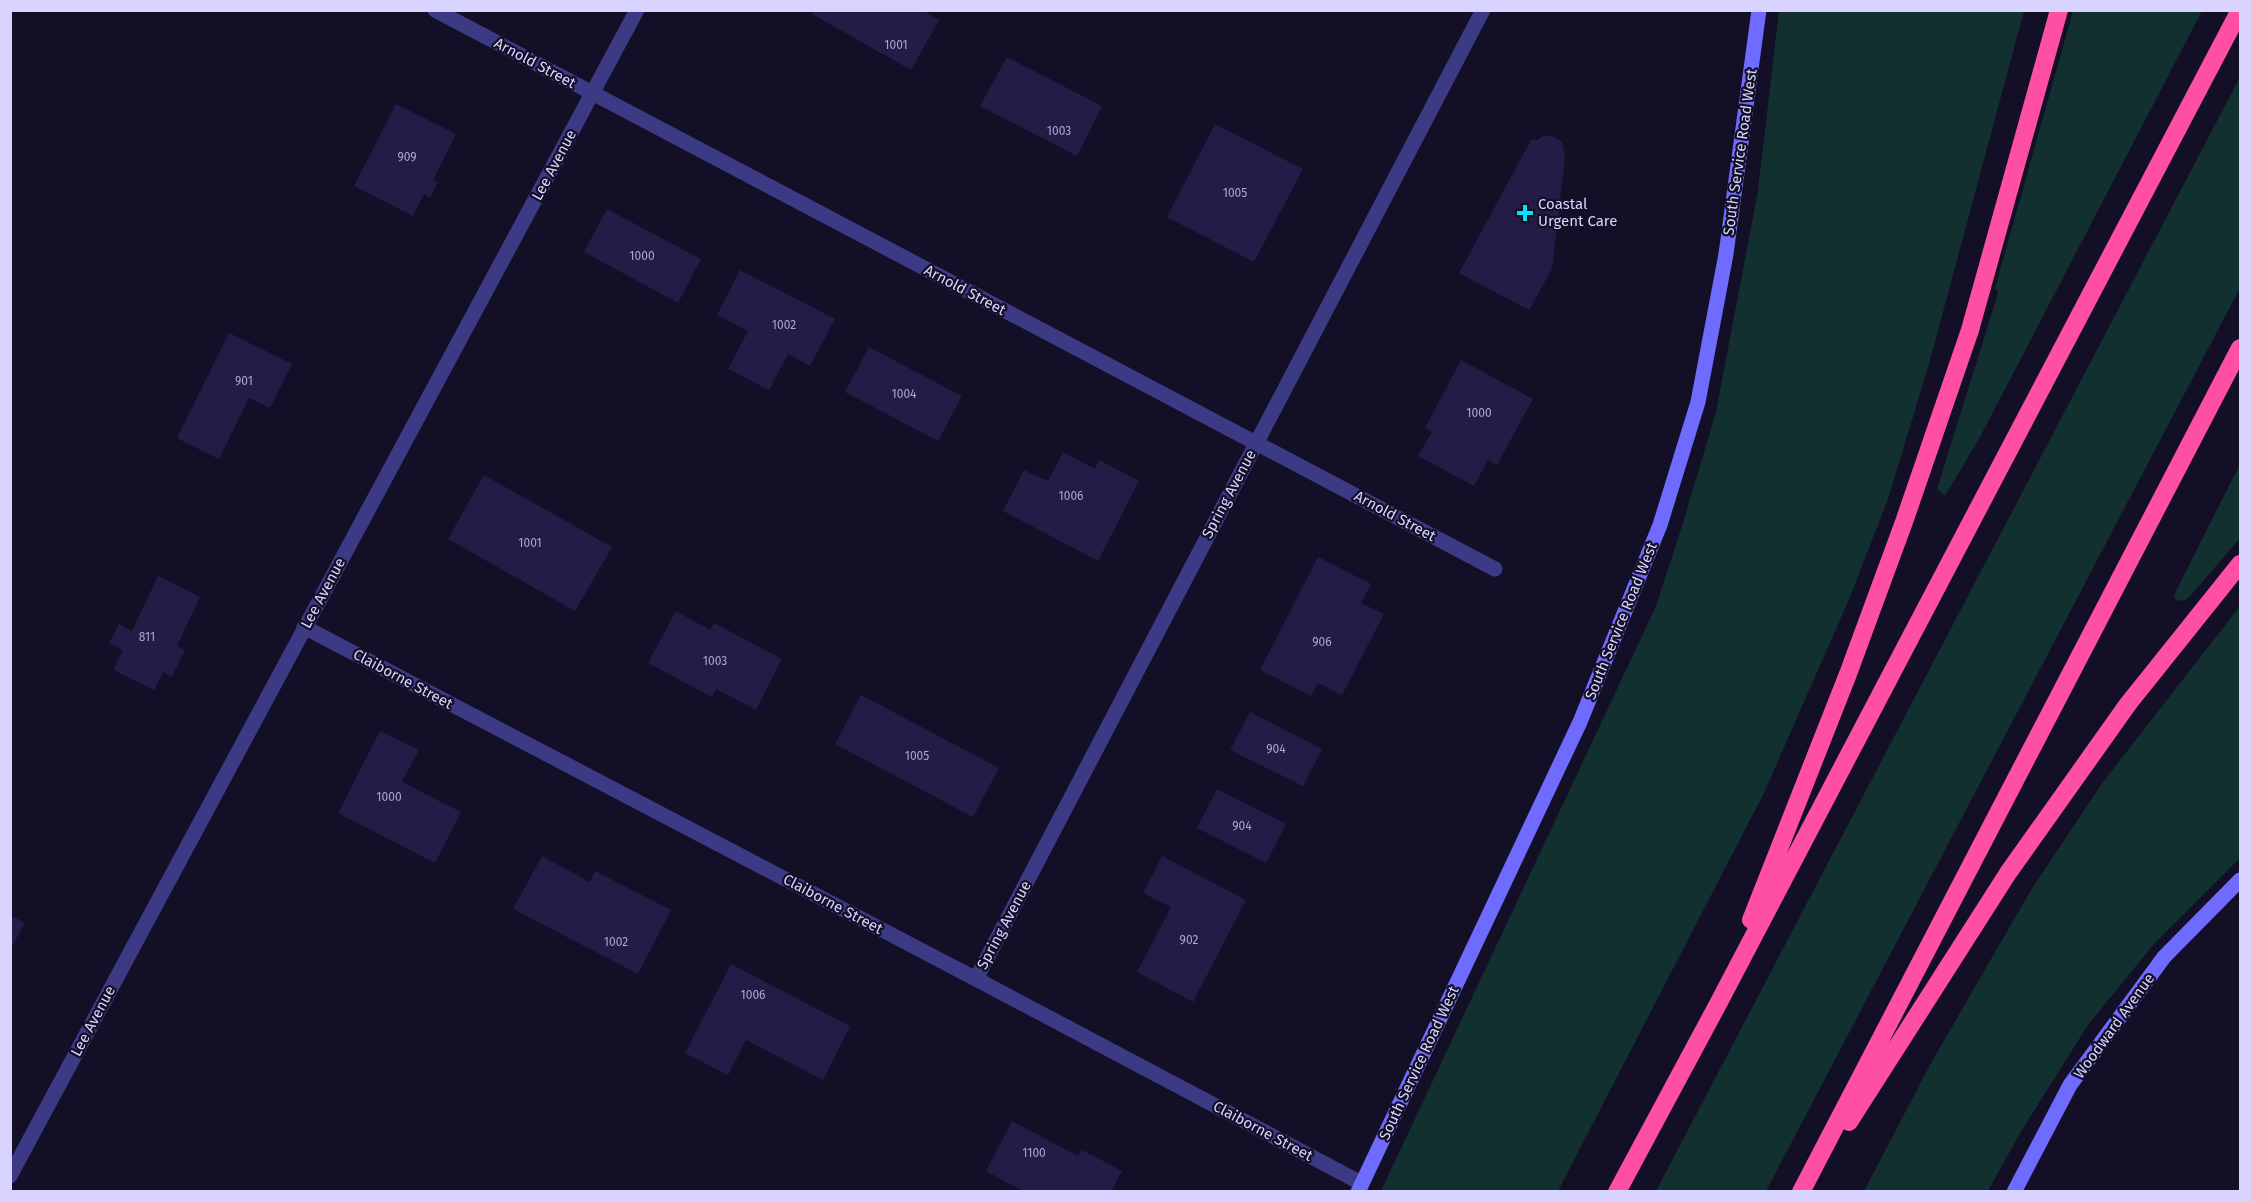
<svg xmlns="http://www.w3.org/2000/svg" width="2251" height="1202" font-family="'Fira Sans',sans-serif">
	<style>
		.green { fill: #12302f }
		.building { fill: #241b47 }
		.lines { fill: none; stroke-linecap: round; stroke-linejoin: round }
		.minor { stroke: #3d3a85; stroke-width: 15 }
		.secondary { stroke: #6f6bff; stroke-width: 15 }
		.motorway { stroke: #ff4fa3; stroke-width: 18 }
		.poi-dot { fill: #00e5ff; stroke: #130f26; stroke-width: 2 }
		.labels { text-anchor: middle; stroke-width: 4.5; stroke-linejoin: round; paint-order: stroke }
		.number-label { font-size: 12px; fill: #aca6d1 }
		.street-label { font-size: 15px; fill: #d9d4ff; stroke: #130f26 }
		.poi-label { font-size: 15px; fill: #d9d4ff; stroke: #130f26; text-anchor: start }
	</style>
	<rect width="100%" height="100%" fill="#130f26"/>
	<!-- green -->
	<path class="green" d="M1779,11H2024L1929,364L1888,499L1850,597L1764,793L1558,1191H1381L1656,606L1682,526L1716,412L1758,190Z
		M2073,11H2202L1980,437L1945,496L1937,489L1998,293L1995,288Z
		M2240,77V288L1766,1191H1656Z
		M2240,464V538L2192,594C2186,600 2183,603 2175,599L2174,595Z
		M2240,606V858L2154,944L2088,1025L2020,1133L1988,1191H1864L1931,1063L2031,890L2103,782Z"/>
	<!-- building -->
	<path class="building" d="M814,10H922L939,20L911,70L812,14Z
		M1007,57L1102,106L1077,156L980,106Z
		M396,104L456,134L433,180L438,182L430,198L424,194L413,216L354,186Z
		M1215,124L1303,169L1254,262L1167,217Z
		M1544,135L1555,137L1562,142L1565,158L1552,269L1529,310L1459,273L1531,140H1538Z
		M607,209L701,259L678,303L584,252Z
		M740,270L835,319L810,366L788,354L769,390L728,369L748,331L717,315Z
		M229,333L292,364L270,408L249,398L219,459L177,438Z
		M869,347L962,396L938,441L845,392Z
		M1461,360L1533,399L1497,465L1488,460L1474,486L1418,456L1432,432L1425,428Z
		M1063,452L1095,469L1099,460L1139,481L1098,561L1003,511L1024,470L1048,481Z
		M484,475L612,547L575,611L448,539Z
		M1318,557L1371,584L1361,603L1384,614L1342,695L1318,683L1311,696L1260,670Z
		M158,576L200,597L177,646L185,650L172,677L163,672L154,690L113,670L123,650L109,643L119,624L132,631Z
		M676,611L710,630L714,623L782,659L756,710L716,689L712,697L648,663Z
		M861,695L999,768L973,817L835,744Z
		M1250,712L1322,749L1303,786L1230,750Z
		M380,731L419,750L402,782L461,812L435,863L338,813Z
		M1217,789L1286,824L1266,863L1197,828Z
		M542,856L590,882L595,871L671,910L638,974L513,909Z
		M1162,856L1246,900L1193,1002L1137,972L1171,907L1143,893Z
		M10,915L25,923L10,950Z
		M731,964L850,1026L823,1080L746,1040L728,1075L685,1053Z
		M1012,1121L1078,1156L1082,1150L1122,1171L1111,1192H1024L986,1171Z"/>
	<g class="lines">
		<!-- minor -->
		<path class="minor" d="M435,10L1495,569
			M304,627L976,979L1361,1183
			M976,979L1483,10
			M10,1176L637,10"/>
		<!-- secondary -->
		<path class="secondary" d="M1358,1192L1580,722L1660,525L1698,402L1726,254L1759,10
			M2014,1192L2070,1085L2164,957L2240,880"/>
		<!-- motorway -->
		<path class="motorway" d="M1751,920L1848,674L1904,522L1970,330L2059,10
			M1849,1122L2008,873L2128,704L2240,564
			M1617,1192L1718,1004L2240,10
			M1801,1192L2240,348"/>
	</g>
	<!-- markers -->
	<path class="poi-dot" d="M1522 204h6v6h6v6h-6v6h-6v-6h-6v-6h6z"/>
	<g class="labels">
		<!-- number labels -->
		<g class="number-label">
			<text x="896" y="49">1001</text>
			<text x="1059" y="135">1003</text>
			<text x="407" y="161">909</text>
			<text x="1235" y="197">1005</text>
			<text x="642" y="260">1000</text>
			<text x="784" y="329">1002</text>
			<text x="244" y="385">901</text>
			<text x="904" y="398">1004</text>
			<text x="1479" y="417">1000</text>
			<text x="1071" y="500">1006</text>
			<text x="530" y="547">1001</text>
			<text x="147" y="641">811</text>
			<text x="1322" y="646">906</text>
			<text x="715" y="665">1003</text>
			<text x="1276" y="753">904</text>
			<text x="917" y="760">1005</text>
			<text x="389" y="801">1000</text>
			<text x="1242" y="830">904</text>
			<text x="1189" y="944">902</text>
			<text x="616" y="946">1002</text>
			<text x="753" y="999">1006</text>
			<text x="1034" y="1157">1100</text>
		</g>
		<!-- street labels -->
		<g class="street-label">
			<text transform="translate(535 63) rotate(28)" y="5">Arnold Street</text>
			<text transform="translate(1740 152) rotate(-82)" y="5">South Service Road West</text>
			<text transform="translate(554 165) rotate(-62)" y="5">Lee Avenue</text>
			<text transform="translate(965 290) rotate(28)" y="5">Arnold Street</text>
			<text transform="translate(1229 494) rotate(-62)" y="5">Spring Avenue</text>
			<text transform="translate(1395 516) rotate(28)" y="5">Arnold Street</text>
			<text transform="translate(323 593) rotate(-62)" y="5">Lee Avenue</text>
			<text transform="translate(1621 621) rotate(-68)" y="5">South Service Road West</text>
			<text transform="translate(403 679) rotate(28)" y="5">Claiborne Street</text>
			<text transform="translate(833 904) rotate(28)" y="5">Claiborne Street</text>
			<text transform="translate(1004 925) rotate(-62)" y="5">Spring Avenue</text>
			<text transform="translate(93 1021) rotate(-62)" y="5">Lee Avenue</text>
			<text transform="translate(2114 1026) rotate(-54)" y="5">Woodward Avenue</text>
			<text transform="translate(1419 1063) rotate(-65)" y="5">South Service Road West</text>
			<text transform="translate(1263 1131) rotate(28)" y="5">Claiborne Street</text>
		</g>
		<!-- poi labels -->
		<g class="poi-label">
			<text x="1538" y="209">Coastal<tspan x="1538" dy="17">Urgent Care</tspan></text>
		</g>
	</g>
	<!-- border -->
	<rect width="2251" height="1202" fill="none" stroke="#d9d4ff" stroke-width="24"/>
</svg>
